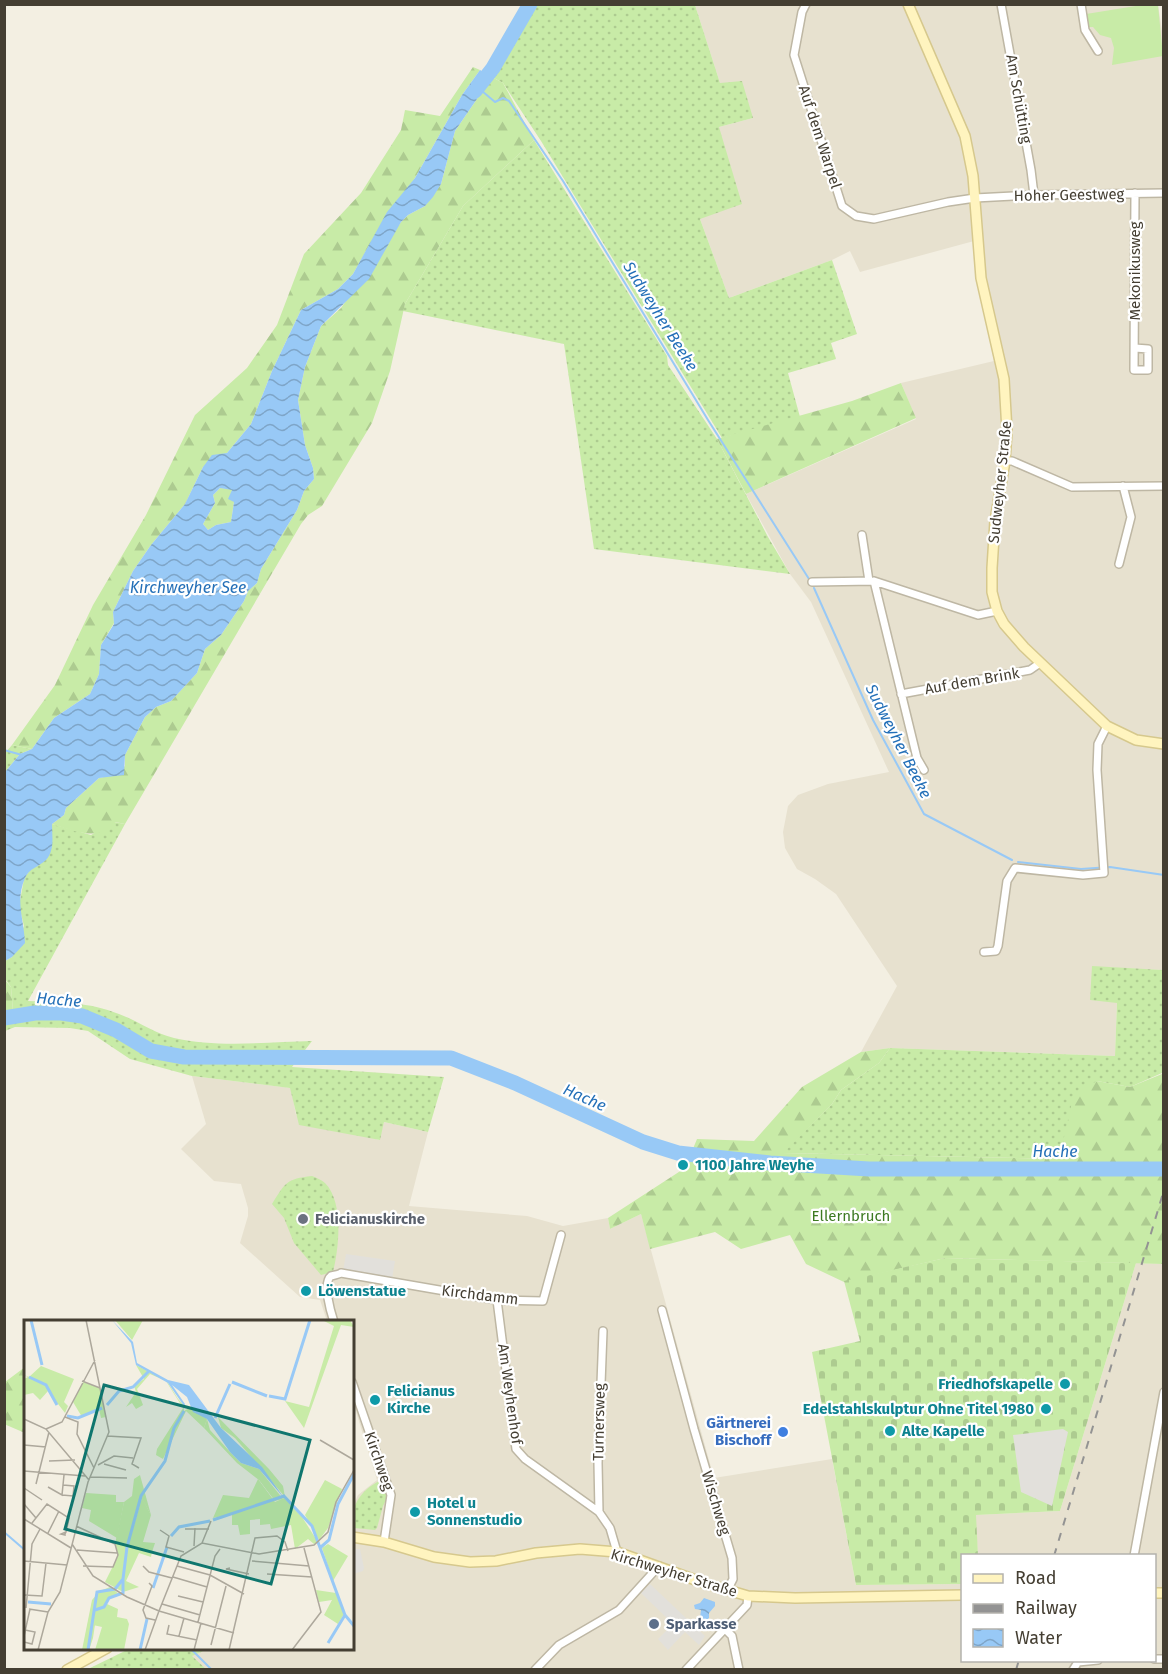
<svg xmlns="http://www.w3.org/2000/svg" width="1168" height="1674" font-family="'Fira Sans',sans-serif">
	<style>
		.residential { fill: #e7e1cf }
		.grass { fill: url(#grass-dots) }
		.forest { fill: url(#forest-firs) }
		.cemetery { fill: url(#cemetery-stones) }
		.park { fill: #c8eba7 }
		.parking { fill: #e2e0db }
		.water { fill: url(#water-waves); fill-rule: evenodd }
		.lines { fill: none; stroke-linecap: round; stroke-linejoin: round }
		.stream { stroke: #98c9f6; stroke-width: 2 }
		.river { stroke: #98c9f6; stroke-width: 15 }
		.street-casing { stroke: #beb7a4; stroke-width: 10 }
		.secondary-casing { stroke: #d6c88d; stroke-width: 12 }
		.street { stroke: #fff; stroke-width: 7 }
		.secondary { stroke: #fff4bf; stroke-width: 9 }
		.rail { stroke: #939393; stroke-width: 2; stroke-dasharray: 8 8; stroke-linecap: butt }
		.culture-dot { fill: #0f9aa8; stroke: #fff; stroke-width: 2 }
		.worship-dot { fill: #6b7280; stroke: #fff; stroke-width: 2 }
		.shop-dot { fill: #3f7fe0; stroke: #fff; stroke-width: 2 }
		.service-dot { fill: #5c6f8a; stroke: #fff; stroke-width: 2 }
		.labels { text-anchor: middle; stroke-width: 4.5; stroke-linejoin: round; paint-order: stroke }
		.street-label { font-size: 15px; fill: #443e32; stroke: #fff }
		.culture-label { font-size: 15px; font-weight: bold; fill: #0d838f; stroke: #fff; text-anchor: start }
		.park-label { font-size: 15px; fill: #3d7a22; stroke: #fff }
		.worship-label { font-size: 15px; font-weight: bold; fill: #5b616d; stroke: #fff; text-anchor: start }
		.shop-label { font-size: 15px; font-weight: bold; fill: #366cbe; stroke: #fff; text-anchor: end }
		.service-label { font-size: 15px; font-weight: bold; fill: #4e5e75; stroke: #fff; text-anchor: start }
		.water-label { font-size: 16px; font-style: italic; fill: #2470b8; stroke: #fff }
		.inset-river { fill: none; stroke: #98c9f6; stroke-width: 3 }
		.inset-road { fill: none; stroke: #ada89c; stroke-width: 1.5 }
		.view { fill: #0f766e; fill-opacity: 0.15; stroke: #0f766e; stroke-width: 3 }
		.inset-edge { fill: none; stroke: #443e32; stroke-width: 3 }
	</style>
	<defs>
		<pattern id="grass-dots" width="8" height="8" patternUnits="userSpaceOnUse" patternTransform="scale(1.5)"><rect width="8" height="8" fill="#c8eba7"/><path d="M2 2h.1M6 6h.1" fill="none" stroke="#adcb90" stroke-width="1.8" stroke-linecap="round"/></pattern>
		<pattern id="forest-firs" width="22" height="20" patternUnits="userSpaceOnUse" patternTransform="scale(1.5)"><rect width="22" height="20" fill="#c8eba7"/><path d="M5 1l3.5 6h-7zM16 11l3.5 6h-7z" fill="#adcb90"/></pattern>
		<pattern id="cemetery-stones" width="16" height="16" patternUnits="userSpaceOnUse" patternTransform="scale(1.5)"><rect width="16" height="16" fill="#c8eba7"/><path d="M2 7V4a2 2 0 0 1 4 0v3zM10 15v-3a2 2 0 0 1 4 0v3z" fill="#adcb90"/></pattern>
		<pattern id="water-waves" width="16" height="10" patternUnits="userSpaceOnUse" patternTransform="scale(1.5)"><rect width="16" height="10" fill="#98c9f6"/><path d="M0 5q4-4 8 0t8 0" fill="none" stroke="#7ea5c8"/></pattern>
	</defs>
	<rect width="100%" height="100%" fill="#f3efe2"/>
	<!-- residential -->
	<path class="residential" d="M695,5H1158L1164,44V970L1093,967L1117,1003L1115,1056L890,1048L861,1052L897,986L836,894L815,879L797,869L785,848L783,832L788,806L798,795L828,784L889,772L811,602L790,574L746,494L916,419L901,383L994,361L982,300L974,241L860,272L850,251L832,260L729,298L700,219L719,127L753,118L720,83Z
		M192,1076L291,1088L296,1115L379,1140L384,1122L428,1132L409,1206L527,1216L563,1226L608,1218L610,1229L641,1214L714,1478L832,1459L856,1585L962,1584V1660H1154V1556L978,1555L975,1515L1060,1511L1136,1263L1163,1264V1669H206L191,1656L208,1649L352,1648L353,1506L358,1495L377,1480L353,1402L352,1322L327,1321L320,1300L300,1297L240,1243L248,1216V1208L241,1184L214,1181L181,1149L206,1124Z"/>
	<!-- grass -->
	<path class="grass" d="M537,5H695L720,83L742,81L753,118L719,127L742,204L700,219L729,298L832,260L857,334L831,343L836,359L788,373L800,417L722,438L541,141L503,83L492,77Z
		M534,140L667,356L668,365L717,439L768,537L790,574L594,549L564,344L403,311L405,304L463,206Z
		M12,745L32,749L20,754L5,772V753Z
		M114,822L125,824L28,1001C60,1002 89,1002 119,1014C138,1021 154,1033 174,1038C218,1048 267,1042 312,1041L292,1067L444,1077L428,1132L384,1122L380,1140L299,1125L290,1088L192,1076L130,1059L88,1031L70,1028L15,1027L5,1031V1022L60,1012L34,1009L13,1011L11,987L5,979V961L12,957L24,926L19,906L24,879L29,871L46,859L52,846V824L91,835Z
		M1092,966L1163,970L1162,1073L1130,1087L1097,1081L1059,1159L782,1153L832,1104L841,1090L879,1063L890,1048L1115,1056L1117,1003L1090,1000Z
		M312,1176C317,1178 322,1180 325,1183C344,1202 339,1248 333,1272L321,1275L294,1243L284,1218L272,1204C286,1182 286,1179 312,1176Z
		M381,1480L388,1496L383,1506L377,1528L375,1530L354,1528C348,1507 362,1489 381,1480Z
		M129,1649H208L192,1656L206,1669H88Z"/>
	<!-- forest -->
	<path class="forest" d="M473,67L480,70L462,95L415,178L370,244L353,274L338,289L301,310L272,371L251,424L227,453L203,467L185,504L151,545L133,571L113,612L114,623L101,645L99,674L90,694L54,718L32,749L12,745L55,685L93,605L146,515L195,415L247,368L277,325L304,254L361,193L401,130L405,110L440,116Z
		M492,77L503,83L534,140L463,206L405,304L390,371L372,423L322,506L308,515L301,524L125,824L115,822C99,843 72,830 52,824L64,815L66,808L99,778L114,775L125,766V755L145,717L156,707L171,701L197,673L205,649L221,635L244,601L248,591L257,583L261,569L297,510L304,491L314,479L313,468L305,445L298,400L305,367L321,326L341,308L401,222L408,215L425,206L441,184L455,131Z
		M901,383L916,418L746,494L717,439L852,401Z
		M220,488L232,489L234,502L231,522L216,525L208,530L203,524L215,503L213,495Z
		M4,979L11,987L13,1011L5,1012Z
		M1163,1026V1264L945,1258L844,1282L806,1264L790,1235L741,1249L715,1232L650,1249L641,1214L610,1229L608,1218L685,1168L697,1139L754,1141L802,1087L861,1052L890,1048L879,1063L841,1090L832,1104L783,1153L1059,1159L1074,1093L1097,1081L1130,1087L1162,1074Z
		M25,1367V1433L4,1424L5,1382Z"/>
	<!-- cemetery -->
	<path class="cemetery" d="M945,1258L1136,1263L1060,1511L976,1515L978,1555L962,1556V1584L856,1585L812,1352L860,1341L844,1281Z"/>
	<!-- park -->
	<path class="park" d="M1142,5H1158L1163,56L1112,65L1114,48L1111,38L1100,35L1093,27H1089L1086,14Z"/>
	<!-- parking -->
	<path class="parking" d="M346,1254L395,1261L392,1279L343,1271Z
		M1063,1429L1068,1432L1052,1506L1021,1492L1013,1435Z
		M352,1549H360L364,1568L363,1571L353,1574Z
		M650,1584L705,1636L699,1645L685,1632L668,1650L658,1639L673,1624L641,1593Z"/>
	<!-- water -->
	<path class="water" d="M480,70L492,77L455,131L441,184L433,197L425,206L408,215L401,222L369,279L321,326L305,367L298,400L305,445L313,468L314,479L304,491L297,510L261,569L257,583L248,591L244,601L221,635L205,649L197,673L171,701L156,707L145,717L125,755L124,775L99,778L66,808L64,815L52,824C52,836 55,850 46,860C39,867 29,868 25,878C15,901 24,919 25,943L12,957L5,961V772L20,754L32,749L54,718L90,694L99,674L101,645L114,624L113,612L133,571L151,545L185,504L203,467L212,455L227,453L251,424L272,371L301,310L338,289L353,274L387,212L415,178L462,95ZM220,488L232,490L228,499L234,502L231,522L216,525L208,530L203,524L215,503L213,495Z
		M52,1009L61,1013L5,1022V1012Z
		M704,1598L715,1602V1606L709,1613V1618L704,1622L700,1618L701,1610L695,1609L694,1605L700,1603Z"/>
	<g class="lines">
		<!-- stream -->
		<path class="stream" d="M482,91L495,102L503,98L509,101L563,181L708,420L809,579
			M814,588L873,720L924,814L1012,860
			M4,750L22,755
			M1018,862L1081,869L1110,867L1164,875
			M4,1532L26,1551
			M190,1648L212,1670"/>
		<!-- river -->
		<path class="river" d="M475,91L493,68L530,4
			M4,1018L35,1013H61L82,1016L116,1030L151,1051L184,1057L451,1058L515,1083L643,1142L678,1153L770,1163L869,1169H1164"/>
		<!-- street casing -->
		<g class="street-casing">
			<path id="street" d="M806,4L802,12L794,55L842,206L856,216L874,219L948,202L975,198L1034,195L1164,193
				M1001,4L1031,170L1034,195
				M1081,4L1085,30L1098,51
				M1135,348L1148,349V370H1134L1135,193
				M1005,461H1012L1072,487L1164,486
				M862,535L869,581
				M1119,564L1131,517L1123,486
				M874,581L917,758L924,770
				M812,582L874,581L978,615L997,611
				M901,694L1030,670L1040,663
				M984,952L996,951L998,946L1007,881L1015,868L1083,875L1104,873L1097,770L1098,744L1107,726
				M497,1300L516,1449L525,1459L599,1512L610,1528L617,1552
				M662,1310L694,1429L732,1558L733,1579L727,1591
				M334,1322C331,1313 322,1283 331,1276C331,1276 340,1274 341,1273L497,1300L543,1301L561,1235
				M352,1382L391,1495L384,1542
				M599,1512L598,1463L603,1331
				M1134,1556L1164,1392
				M725,1629L732,1636L739,1670
				M1154,1659H1164
				M535,1670L559,1645L619,1610L659,1566
				M686,1670L747,1605L748,1596
				M1073,1670L1078,1662L1098,1660"/>
		</g>
		<!-- secondary casing -->
		<g class="secondary-casing">
			<path id="secondary" d="M908,4L965,136L973,176L981,278L1004,379L1007,431L1005,461L995,521L992,568V592L997,611L1004,624L1024,647L1107,726L1136,740L1164,744
				M352,1537L384,1542L434,1557L470,1562L496,1561L536,1553L580,1549L617,1552L704,1583L748,1596L795,1598L962,1595
				M1154,1593H1164
				M67,1670L107,1648"/>
		</g>
		<!-- street -->
		<use href="#street" class="street"/>
		<!-- secondary -->
		<use href="#secondary" class="secondary"/>
		<!-- rail -->
		<path class="rail" d="M1163,4L1164,9
			M1054,1556L1164,1190
			M1016,1670L1019,1660"/>
	</g>
	<!-- markers -->
	<g class="culture-dot">
		<circle cx="683" cy="1165" r="6"/>
		<circle cx="306" cy="1291" r="6"/>
		<circle cx="1065" cy="1384" r="6"/>
		<circle cx="375" cy="1400" r="6"/>
		<circle cx="1046" cy="1409" r="6"/>
		<circle cx="890" cy="1431" r="6"/>
		<circle cx="415" cy="1512" r="6"/>
	</g>
	<circle class="worship-dot" cx="303" cy="1219" r="6"/>
	<circle class="shop-dot" cx="783" cy="1432" r="6"/>
	<circle class="service-dot" cx="654" cy="1624" r="6"/>
	<g class="labels">
		<!-- street labels -->
		<g class="street-label">
			<text transform="translate(1019 99) rotate(80)" y="5">Am Schütting</text>
			<text transform="translate(820 137) rotate(72)" y="5">Auf dem Warpel</text>
			<text transform="translate(1069 195) rotate(-1)" y="5">Hoher Geestweg</text>
			<text transform="translate(1135 271) rotate(-90)" y="5">Mekonikusweg</text>
			<text transform="translate(1000 482) rotate(-84)" y="5">Sudweyher Straße</text>
			<text transform="translate(972 681) rotate(-10)" y="5">Auf dem Brink</text>
			<text transform="translate(480 1295) rotate(7)" y="5">Kirchdamm</text>
			<text transform="translate(510 1394) rotate(82)" y="5">Am Weyhenhof</text>
			<text transform="translate(599 1422) rotate(-89)" y="5">Turnersweg</text>
			<text transform="translate(379 1461) rotate(71)" y="5">Kirchweg</text>
			<text transform="translate(716 1503) rotate(73)" y="5">Wischweg</text>
			<text transform="translate(674 1573) rotate(17)" y="5">Kirchweyher Straße</text>
		</g>
		<!-- culture labels -->
		<g class="culture-label">
			<text x="695" y="1170">1100 Jahre Weyhe</text>
			<text x="318" y="1296">Löwenstatue</text>
			<text x="1053" y="1389" text-anchor="end">Friedhofskapelle</text>
			<text x="387" y="1396">Felicianus<tspan x="387" dy="17">Kirche</tspan></text>
			<text x="1034" y="1414" text-anchor="end">Edelstahlskulptur Ohne Titel 1980</text>
			<text x="902" y="1436">Alte Kapelle</text>
			<text x="427" y="1508">Hotel u<tspan x="427" dy="17">Sonnenstudio</tspan></text>
		</g>
		<!-- park labels -->
		<g class="park-label">
			<text x="851" y="1221">Ellernbruch</text>
		</g>
		<!-- worship labels -->
		<g class="worship-label">
			<text x="315" y="1224">Felicianuskirche</text>
		</g>
		<!-- shop labels -->
		<g class="shop-label">
			<text x="771" y="1428">Gärtnerei<tspan x="771" dy="17">Bischoff</tspan></text>
		</g>
		<!-- service labels -->
		<g class="service-label">
			<text x="666" y="1629">Sparkasse</text>
		</g>
		<!-- water labels -->
		<g class="water-label">
			<text transform="translate(661 316) rotate(58)" y="6">Sudweyher Beeke</text>
			<text x="188" y="593">Kirchweyher See</text>
			<text transform="translate(899 741) rotate(63)" y="6">Sudweyher Beeke</text>
			<text transform="translate(59 999) rotate(5)" y="6">Hache</text>
			<text transform="translate(585 1097) rotate(24)" y="6">Hache</text>
			<text x="1055" y="1157">Hache</text>
		</g>
	</g>
	<!-- overview -->
	<g transform="translate(24 1320)">
		<rect width="330" height="330" fill="#f3efe2"/>
		<path d="M298,0H326L330,7L317,5L280,108L261,81L285,87L310,6ZM17,46L50,59L40,82L44,86L41,93L24,71L16,80L9,73L0,75V59L4,57L0,55L14,60L5,57ZM142,61L144,63L154,79L159,84L160,91L167,87L183,99L180,108L162,91L139,139L132,135L133,129L159,88ZM59,62L76,68L82,97L77,98L75,89L58,97L49,82ZM234,159L251,182L260,178L278,197L294,222L290,224L284,219L271,229L267,205L247,209L246,204L236,205V199L226,200V214L216,215L214,205H208V194L189,198L199,175L225,178ZM301,160L318,169L304,208L295,220L281,195ZM118,178L127,195L119,222L131,223L128,232L115,228L108,212ZM292,270L312,273L320,294L314,304L300,295L308,280L295,282Z" fill="#c8eba7"/>
		<path d="M91,0H119L108,20ZM112,45L142,61L126,54L113,69L119,85L112,89L108,83L102,87L112,72L110,66L120,59ZM194,97L245,149L259,166L261,177L211,118L197,108ZM183,99L186,110L207,133L217,143L235,149L259,179L251,181L235,160L213,143L180,108ZM116,155L127,195L118,179L108,212L116,216L115,228L128,232L127,237L115,233L102,261L115,267L99,272L81,262L94,236L91,224L100,182L108,176L110,159ZM304,224L324,236L309,261L298,228ZM86,267L95,274L84,278L83,284L94,289L93,297L103,299L105,304L100,330H71L78,307L69,305L72,278L76,271Z" fill="#c8eba7"/>
		<path d="M76,271L69,318L65,330H58L68,280Z" fill="#c8eba7"/>
		<path d="M62,173L92,175V182H100L93,218L65,201L67,190L58,188Z" fill="#c8eba7"/>
		<path d="M88,0L109,22L113,43L144,60L165,65L197,108L238,147L260,178L235,149L217,143L206,132L183,99L169,92L163,77L148,65L161,84L159,94L160,86L144,63L112,45L107,23Z" fill="#98c9f6"/>
		<path class="inset-river" d="M7,0L18,45M5,57L22,65L33,85M208,62L243,76M245,76L261,79L286,0M83,85L95,71L109,67L125,51M43,96L54,98L78,88M191,98L206,64M259,175L288,206L321,295L330,306M189,200L260,176M147,216L155,207L186,201M297,227L305,220L314,184L330,154M129,268L143,227M4,282L27,284M71,290L80,287L85,278L99,273V259M304,323L321,295M64,330L73,272L91,269L99,259L103,227L117,176L141,141L150,108L160,91M116,330L123,299"/>
		<path class="inset-road" d="M58,61L76,68M41,97L54,102L53,114L70,148M0,99L22,109L65,160M22,109L38,102L71,40M83,116L117,118L108,144L115,148M296,120L330,140M0,125L22,127M25,141L51,140M80,144L102,150M74,145L90,136L109,138M0,151L61,156M66,157L103,158M12,164L25,112M24,167L38,175L40,155M0,168L18,180M38,175L49,176L50,166L39,165M0,184L12,198M0,199L47,228M8,203L23,184L45,198L44,203L42,212L41,214V215L37,214L42,212M52,206L91,224L94,235L89,247L59,246M161,209H185M136,210L145,216L142,227L160,232M24,213L35,191M178,223L187,201M48,224L69,256L103,277L135,291L121,330M170,226L171,208M53,230L93,233M0,241L43,245M228,241L285,246M119,246L125,252L148,258M153,246L186,255L220,274M206,248L202,249L225,254M243,254L288,257M149,257L183,267M125,263L128,266L119,290L122,298L131,300M0,275L18,276L22,243M154,276L179,282M138,284L176,295M2,288L8,224L16,209M5,289L24,292M174,302L191,236L196,229M145,305L143,314L173,320M210,313L135,291L157,236L178,223L235,234L290,225L304,212L312,182L330,150M0,316L6,289M155,316L160,298M0,322L8,324L11,312L1,310M187,325L202,266M14,330L24,292L36,272L64,162L85,112L62,0M170,330L177,303M205,330L231,218L253,216L261,222L264,231M268,330L297,292L280,228"/>
		<path class="view" d="M80,65L286,120L247,264L41,209Z"/>
		<rect width="330" height="330" class="inset-edge"/>
	</g>
	<!-- border -->
	<rect width="1168" height="1674" fill="none" stroke="#443e32" stroke-width="12"/>
	<!-- legend -->
	<rect x="961" y="1554" width="195" height="108" fill="#ffffff" stroke="#b4b2ad" stroke-width="1.5"/>
	<rect x="973" y="1574" width="30" height="9" fill="#fff4bf" stroke="#b4b2ad" stroke-width="1.5"/>
	<text x="1015" y="1584" font-size="18" fill="#443e32">Road</text>
	<rect x="973" y="1604" width="30" height="9" fill="#939393" stroke="#b4b2ad" stroke-width="1.5"/>
	<text x="1015" y="1614" font-size="18" fill="#443e32">Railway</text>
	<rect x="973" y="1629" width="30" height="18" fill="url(#water-waves)" stroke="#b4b2ad" stroke-width="1.5"/>
	<text x="1015" y="1644" font-size="18" fill="#443e32">Water</text>
</svg>
